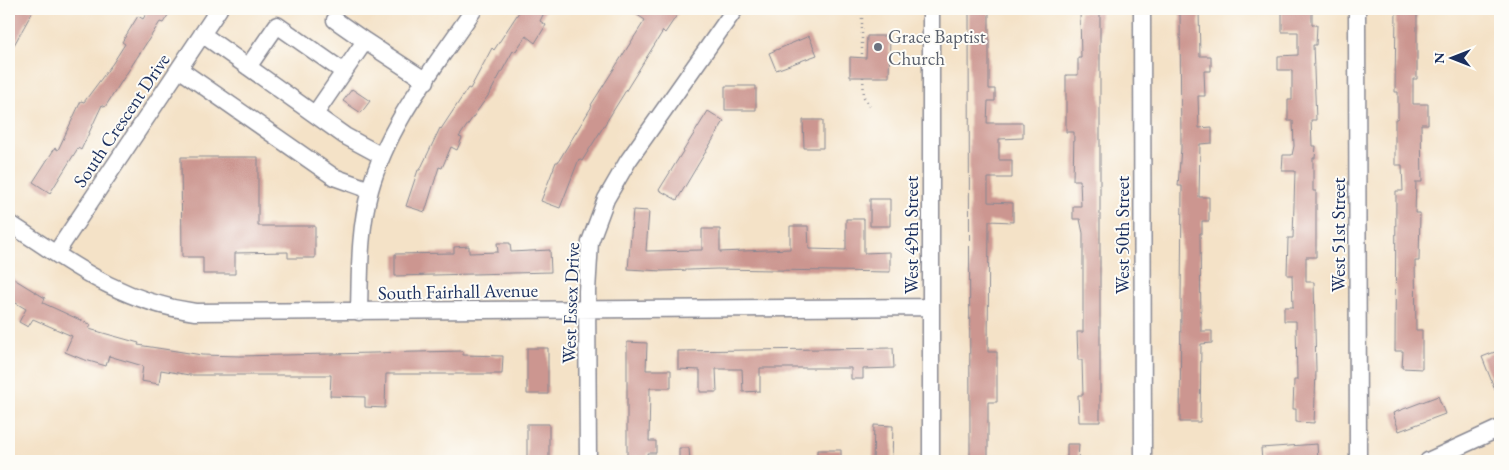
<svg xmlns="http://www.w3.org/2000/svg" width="1509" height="470" font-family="'EB Garamond',serif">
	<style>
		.building { fill: #cc9690 }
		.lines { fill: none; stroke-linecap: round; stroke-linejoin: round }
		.minor-casing { stroke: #888892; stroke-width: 19 }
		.path { stroke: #888892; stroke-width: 2.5; stroke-dasharray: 1 4; stroke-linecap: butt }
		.minor { stroke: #fff; stroke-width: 16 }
		.worship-dot { fill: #6b7280; stroke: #fdfcf7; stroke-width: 2 }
		.labels { text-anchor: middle; stroke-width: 4; stroke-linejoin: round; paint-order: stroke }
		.worship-label { font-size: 19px; fill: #5b616d; stroke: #fdfcf7; text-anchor: start }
		.street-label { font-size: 19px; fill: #1b2f5e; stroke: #fdfcf7 }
	</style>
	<rect width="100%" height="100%" fill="#fdfcf7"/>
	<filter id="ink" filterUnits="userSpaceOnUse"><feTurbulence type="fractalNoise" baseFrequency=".02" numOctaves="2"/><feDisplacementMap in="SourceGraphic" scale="10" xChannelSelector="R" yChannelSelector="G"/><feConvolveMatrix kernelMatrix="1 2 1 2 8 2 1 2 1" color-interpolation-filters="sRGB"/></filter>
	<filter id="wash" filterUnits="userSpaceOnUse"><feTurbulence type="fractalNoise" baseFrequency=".0096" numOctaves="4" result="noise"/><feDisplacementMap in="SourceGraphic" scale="20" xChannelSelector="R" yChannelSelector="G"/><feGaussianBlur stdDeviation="1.12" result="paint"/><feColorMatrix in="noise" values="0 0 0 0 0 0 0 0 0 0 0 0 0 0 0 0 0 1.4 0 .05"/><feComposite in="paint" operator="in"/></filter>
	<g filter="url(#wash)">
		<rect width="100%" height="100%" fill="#f4e2c7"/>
		<g id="blocks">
			<!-- building -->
			<path class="building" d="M9,9H34L9,54Z
				M149,9H172L163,23L160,22L105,107L102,105L81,150L78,148L50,193L33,182L55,148L58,150L81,101L84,102L113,63L125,44L122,42L138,16L143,19Z
				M521,9H546L540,21L546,25L535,43L526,36L515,52L513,51L490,93L459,137L462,138L457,150L451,147L442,168L439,167L425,212L406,206L418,170H420L440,128L441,129L468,88L470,89L492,48L494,50Z
				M628,9H681L665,33L663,31L582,161L579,159L560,208L541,201L556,162H558L592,106L591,105L645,20Z
				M969,9H989V89H995V101H988L987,123H1023V138L999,139V160H1012V178H988V202L1013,203V222L989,221L988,352H997V402H988V461H970Z
				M1396,9H1417V79H1413V104H1428V124H1421L1422,182H1416L1415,213H1420L1419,261H1415L1416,330H1422V369L1402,368L1403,351H1395L1396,191H1403L1402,165H1395V119H1398V92H1395Z
				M1180,11H1199L1200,56H1211V71H1204L1205,96H1198L1199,128L1212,127V143L1200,144L1199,197H1209V221H1202V233H1200L1201,331H1212V343L1201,344L1200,422H1180L1182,186H1178L1181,148Z
				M1080,12H1100V422H1079L1078,395H1083L1082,360H1078L1077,332H1083V233L1080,219H1073V206H1081L1080,180H1073L1074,132H1066V75H1078V58H1081Z
				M1282,12H1312V25H1317L1316,45H1313L1316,120H1311L1312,146H1316L1315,158H1313V191H1316V257H1306V282H1314L1316,371L1314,423L1296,422V409H1293L1294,380H1297L1296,321H1284V307H1293L1292,275H1287L1288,238H1293L1295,171H1282L1283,155H1292L1294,146L1293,121H1288V100H1292V70H1278V56L1298,55V32H1282Z
				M809,36L817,55L776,70L769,53Z
				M867,36H890L889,77H850V57L866,58Z
				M725,86H756V110H725Z
				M352,89L370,101L361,113L343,101Z
				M708,111L724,121L677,200L659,190Z
				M803,120H823V148H804Z
				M181,157H258V226H315V258H288V252L235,253V274H203V257H182Z
				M870,199H890V226H870Z
				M633,210L649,211L646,251L702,250V229H720V252L790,249V226H808L809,249L846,250V219H864V253L890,252V272L717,269L662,271L628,269Z
				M497,243H510L511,252L550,250L551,272L395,276V254L454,253V247L469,246V253L498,252Z
				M9,276L45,298L43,303L91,325L89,329L139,343L138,345L202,355L240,356L463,351V355L503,356L502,374H386L385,408L365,407V397L330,396L331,375H189L161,370L159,384L141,381L143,366L109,356L106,366L82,359L65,352L72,336L33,319L28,327L19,322L26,309L9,299Z
				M627,342L647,343L646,370H671V388H650L649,441H656V453H647L648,461H627Z
				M527,348H548V394H527Z
				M893,348L894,368L863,369V379H851V368H760V391L743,392L742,369H716L717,392H700V370L678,369V351Z
				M1500,350V402L1482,357Z
				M1438,396L1445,414L1399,431L1393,413Z
				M527,424H549V461H527Z
				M874,425L893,426L892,461H873Z
				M1067,444H1079L1078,461H1067Z
				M1317,444L1318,461H1262L1261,448Z
				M679,448H689L690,461H679Z
				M817,450H841V461H817Z"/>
		</g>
	</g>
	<g filter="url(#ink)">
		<use href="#blocks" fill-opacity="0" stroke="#888892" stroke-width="1"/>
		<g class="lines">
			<!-- minor casing -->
			<g class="minor-casing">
				<path id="minor" d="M931,9V461
					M1142,9L1143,461
					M1357,9L1358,461
					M335,20L365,41
					M202,34L345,136L382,156
					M248,67L277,25L344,72
					M179,69L334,177L370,190
					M315,114L365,41L426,81
					M9,223C72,264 118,301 195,312L931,307
					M56,253L219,9
					M359,312C360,271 359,230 370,190C388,123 436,66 474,9
					M588,461L587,291L590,242L606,199L628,161L735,9
					M1428,461L1500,428"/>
			</g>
			<!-- path -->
			<path class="path" d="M862,13V58
				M863,77L864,97L870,106"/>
			<!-- minor -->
			<use href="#minor" class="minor"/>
		</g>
	</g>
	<!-- markers -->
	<circle class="worship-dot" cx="878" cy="47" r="5"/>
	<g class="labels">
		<!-- worship labels -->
		<g class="worship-label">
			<text x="888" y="43">Grace Baptist<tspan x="888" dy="22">Church</tspan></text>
		</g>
		<!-- street labels -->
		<g class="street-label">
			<text transform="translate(121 120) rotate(-56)" y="7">South Crescent Drive</text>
			<text transform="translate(911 235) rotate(-90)" y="7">West 49th Street</text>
			<text transform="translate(1122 235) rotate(-90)" y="7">West 50th Street</text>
			<text transform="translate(1338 235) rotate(-90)" y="7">West 51st Street</text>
			<text transform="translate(458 291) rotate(-1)" y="7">South Fairhall Avenue</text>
			<text transform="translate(570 303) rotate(-88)" y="7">West Essex Drive</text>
		</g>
	</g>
	<!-- margin -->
	<rect width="1509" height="470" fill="none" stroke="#fdfcf7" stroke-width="30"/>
	<!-- north arrow -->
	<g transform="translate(1452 58) rotate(270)" stroke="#fdfcf7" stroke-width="4" paint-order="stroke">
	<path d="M0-4L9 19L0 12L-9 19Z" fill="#1b2f5e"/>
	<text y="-8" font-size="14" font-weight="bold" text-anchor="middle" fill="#1b2f5e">N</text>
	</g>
</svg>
